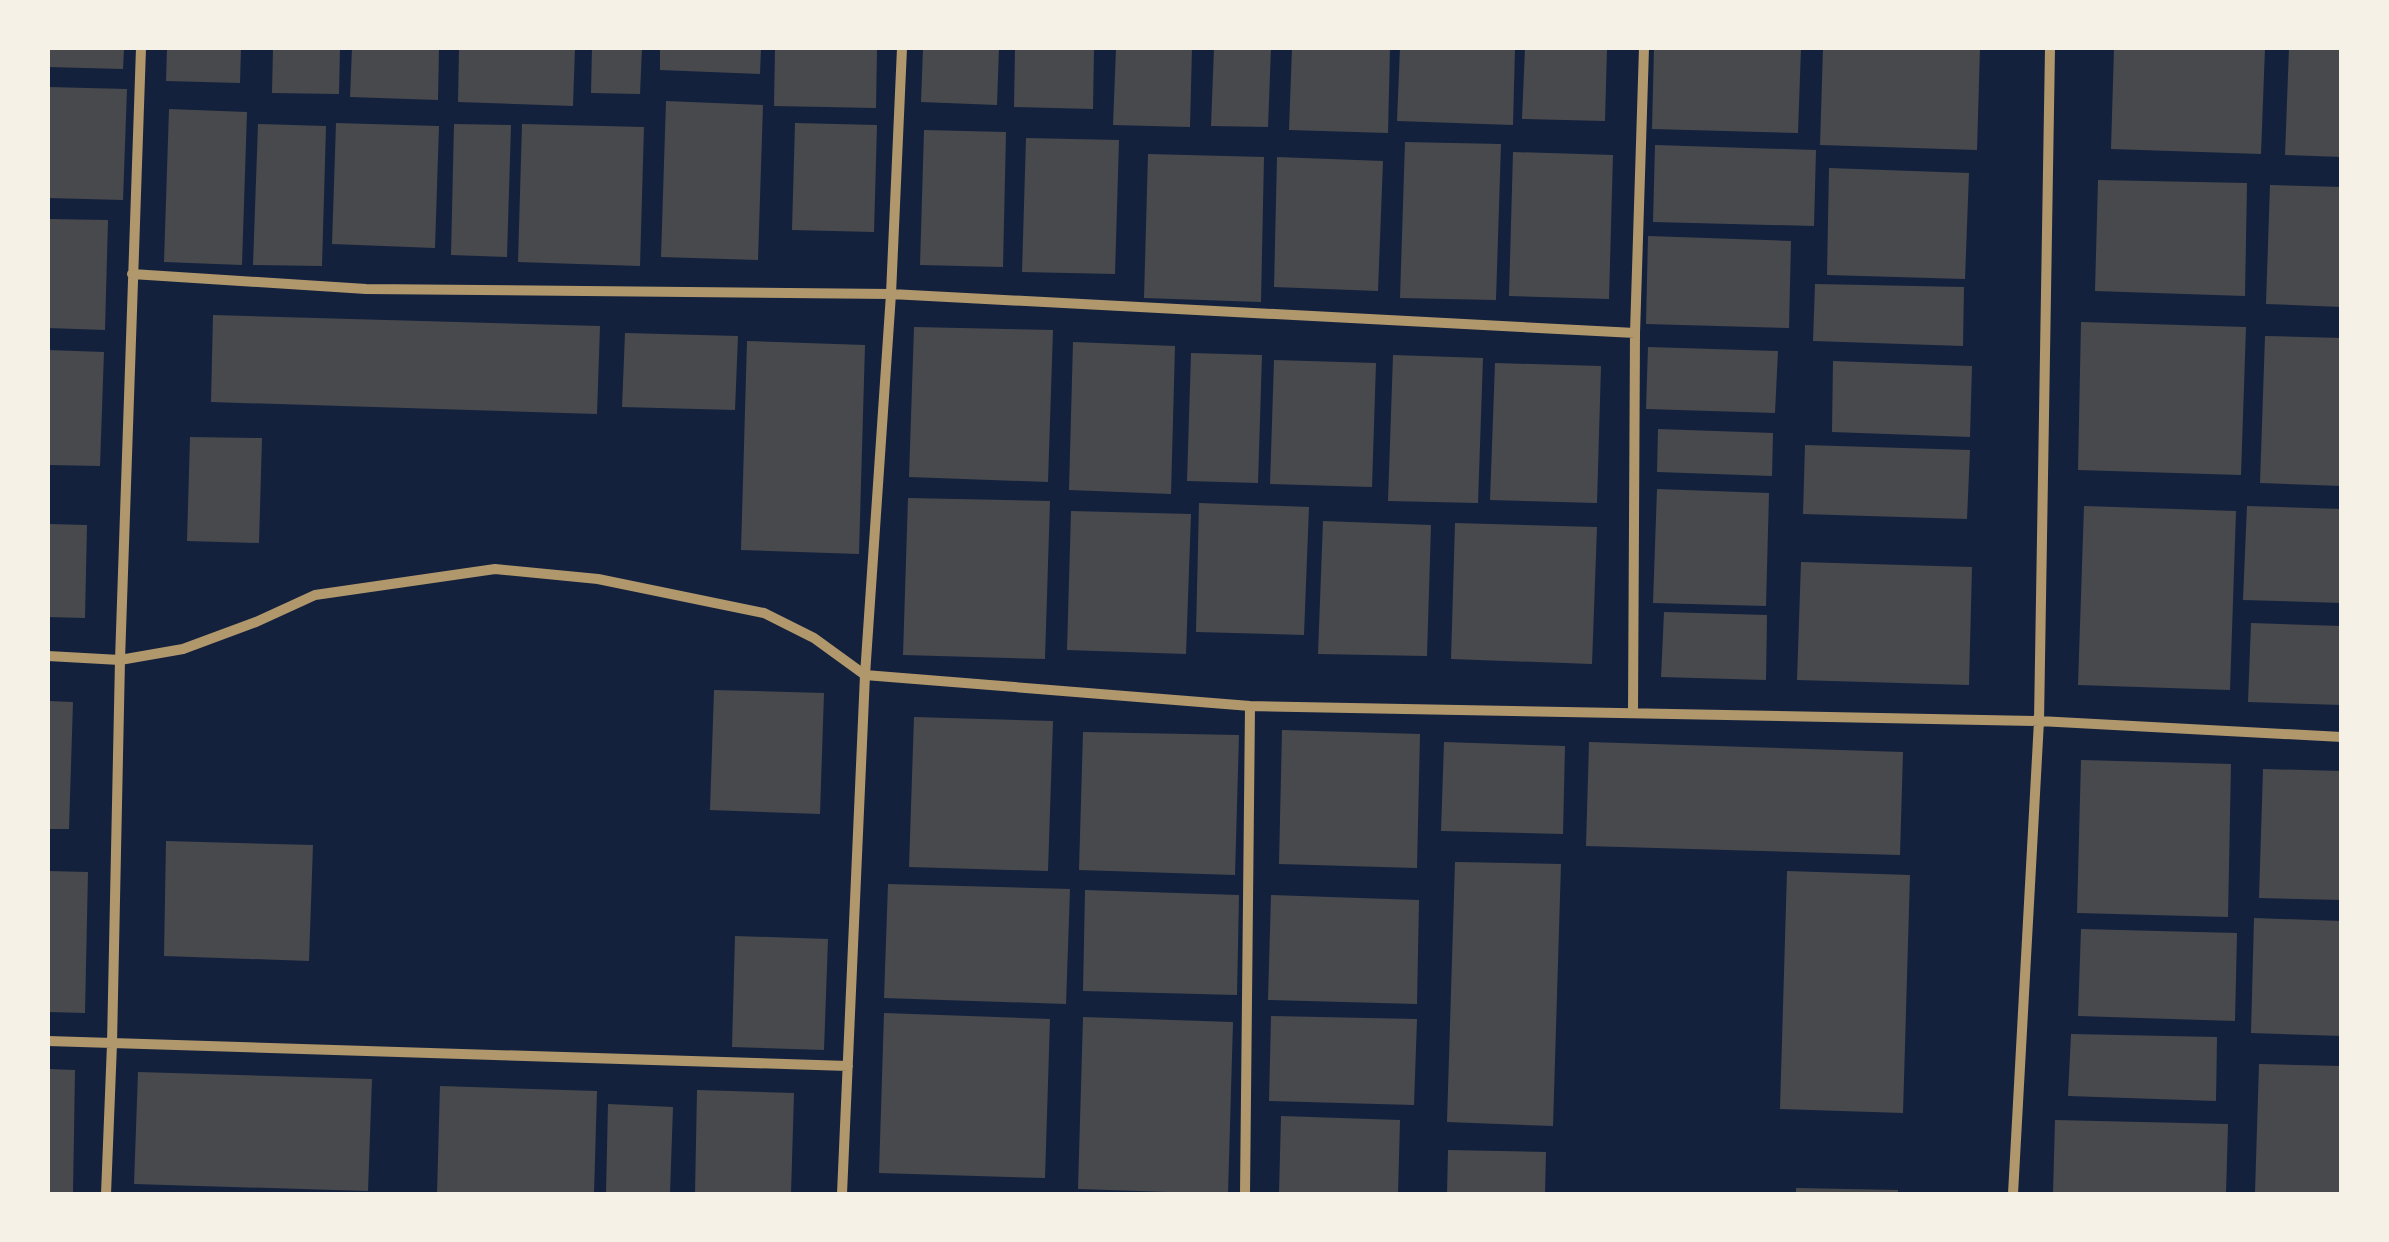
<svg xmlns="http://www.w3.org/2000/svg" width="2389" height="1242" font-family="'DejaVu Sans',sans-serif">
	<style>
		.building { fill: #48494c }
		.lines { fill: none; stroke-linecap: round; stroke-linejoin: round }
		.minor { stroke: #b1986c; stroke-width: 10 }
	</style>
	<rect width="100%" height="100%" fill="#14213d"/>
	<!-- building -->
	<path class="building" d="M48,48H124L123,69L48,67Z
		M167,48H241L240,83L166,81Z
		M273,48H340L339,94L272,93Z
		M352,48H439L438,100L350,97Z
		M459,48H575L573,106L458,102Z
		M592,48H642L640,94L591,93Z
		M660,48H761L760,74L660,70Z
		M775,48H877L876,108L774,106Z
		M923,48H999L997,105L921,102Z
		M1015,48H1094L1093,109L1014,107Z
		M1116,48H1192L1190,127L1113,125Z
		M1214,48H1271L1268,127L1211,126Z
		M1292,48H1390L1388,133L1289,130Z
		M1400,48H1515L1513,125L1397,121Z
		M1525,48H1607L1605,121L1522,119Z
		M1654,48H1801L1798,133L1652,129Z
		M1823,48H1980L1977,150L1820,145Z
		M2114,48H2265L2261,154L2111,149Z
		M2289,48H2342V157L2285,155Z
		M48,87L127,89L123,200L48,198Z
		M666,101L763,105L758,260L661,257Z
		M169,109L247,112L242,265L164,262Z
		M336,123L439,126L435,248L332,244Z
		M795,123L877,125L874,232L792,230Z
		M258,124L326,126L322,266L253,265Z
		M454,124L511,125L507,257L451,255Z
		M522,124L644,127L640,266L518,262Z
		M924,130L1006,132L1003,267L920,265Z
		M1026,138L1119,140L1115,274L1022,272Z
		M1405,142L1501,144L1496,300L1400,298Z
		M1655,145L1816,150L1814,226L1653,222Z
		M1513,152L1613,155L1609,299L1509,296Z
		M1148,154L1264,157L1261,302L1144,298Z
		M1277,157L1383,161L1378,291L1274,287Z
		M1829,168L1969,173L1965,279L1827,275Z
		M2098,180L2247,183L2245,296L2095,291Z
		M2270,185L2342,187V307L2266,304Z
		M48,219L108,220L105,330L48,328Z
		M1648,236L1791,241L1789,328L1646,324Z
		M1815,284L1964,287L1963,346L1813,341Z
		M213,315L600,326L597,414L211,402Z
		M2081,322L2246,327L2241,475L2078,470Z
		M914,327L1053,330L1048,482L909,477Z
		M625,333L738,336L735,410L622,407Z
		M2265,336L2342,338V486L2260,483Z
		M747,341L865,345L859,554L741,550Z
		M1073,342L1175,346L1171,494L1069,490Z
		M1648,347L1778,351L1775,413L1646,409Z
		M48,350L104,352L100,466L48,465Z
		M1191,353L1262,355L1258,483L1187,481Z
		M1393,355L1483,358L1478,503L1388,501Z
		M1274,360L1376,363L1372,487L1270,484Z
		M1833,361L1972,366L1970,437L1832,432Z
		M1495,363L1601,366L1597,503L1490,500Z
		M1658,429L1773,433L1772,476L1657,472Z
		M190,437L262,438L259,543L187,541Z
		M1805,445L1970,450L1967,519L1803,514Z
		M1657,489L1769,493L1766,606L1653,603Z
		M908,498L1050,501L1045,659L903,655Z
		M1199,503L1309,507L1304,635L1196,632Z
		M2084,506L2236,511L2230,690L2078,685Z
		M2247,506L2342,509V603L2243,600Z
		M1071,511L1191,514L1186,654L1067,650Z
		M1323,521L1431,525L1427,656L1318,654Z
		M1455,523L1597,527L1592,664L1451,659Z
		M48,524L87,525L85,618L48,617Z
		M1801,562L1972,567L1969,685L1797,680Z
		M1664,612L1767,615L1766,680L1661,677Z
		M2251,623L2342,626V705L2248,702Z
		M714,690L824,693L820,814L710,810Z
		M48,701L73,702L69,829H48Z
		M914,717L1053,721L1048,871L909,867Z
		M1282,730L1420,734L1417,868L1279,864Z
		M1083,732L1239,735L1235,875L1079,870Z
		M1444,742L1565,746L1563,834L1441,831Z
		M1589,742L1903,752L1900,855L1586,846Z
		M2081,760L2231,764L2228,917L2077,913Z
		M2263,769L2342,771V900L2259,898Z
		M166,841L313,845L309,961L164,956Z
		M1455,862L1561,864L1553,1126L1447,1122Z
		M48,871L88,872L85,1013L48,1012Z
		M1787,871L1910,875L1903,1113L1780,1109Z
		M888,884L1070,889L1066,1004L884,998Z
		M1085,890L1239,895L1237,995L1083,991Z
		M1271,895L1419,900L1417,1004L1268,1000Z
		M2254,918L2342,921V1036L2251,1033Z
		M2081,929L2237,933L2235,1021L2078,1016Z
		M735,936L828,939L824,1050L732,1047Z
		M884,1013L1050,1019L1045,1178L879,1173Z
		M1271,1016L1417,1019L1414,1105L1269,1101Z
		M1083,1017L1233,1022L1228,1194L1078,1189Z
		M2071,1034L2217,1037L2216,1101L2068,1096Z
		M2259,1064L2342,1066V1194L2255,1193Z
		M48,1069L75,1070L73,1193L48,1192Z
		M138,1072L372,1079L368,1191L134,1184Z
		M440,1086L597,1091L594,1194H437Z
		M697,1090L794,1093L791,1194H695Z
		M608,1104L673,1107L670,1194H606Z
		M1281,1116L1400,1120L1398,1194H1279Z
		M2055,1120L2228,1124L2226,1194H2053Z
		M1448,1150L1546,1152L1545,1194H1447Z
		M1796,1188L1898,1190V1194H1796Z"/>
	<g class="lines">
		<!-- minor -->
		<path class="minor" d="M132,274L366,289L891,294L1635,333
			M48,656L120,660L183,649L256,622L315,595L495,569L598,579L764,613L814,638L865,675L1250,706L2039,721L2342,737
			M1633,712L1635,333L1644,48
			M48,1041L848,1066
			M106,1194L112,1044L120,660L141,48
			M842,1194L865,675L891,294L902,48
			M1245,1194L1250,706
			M2013,1194L2039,721L2050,48"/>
	</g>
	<!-- border -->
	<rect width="2389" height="1242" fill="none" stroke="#f6f1e7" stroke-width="100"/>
</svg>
